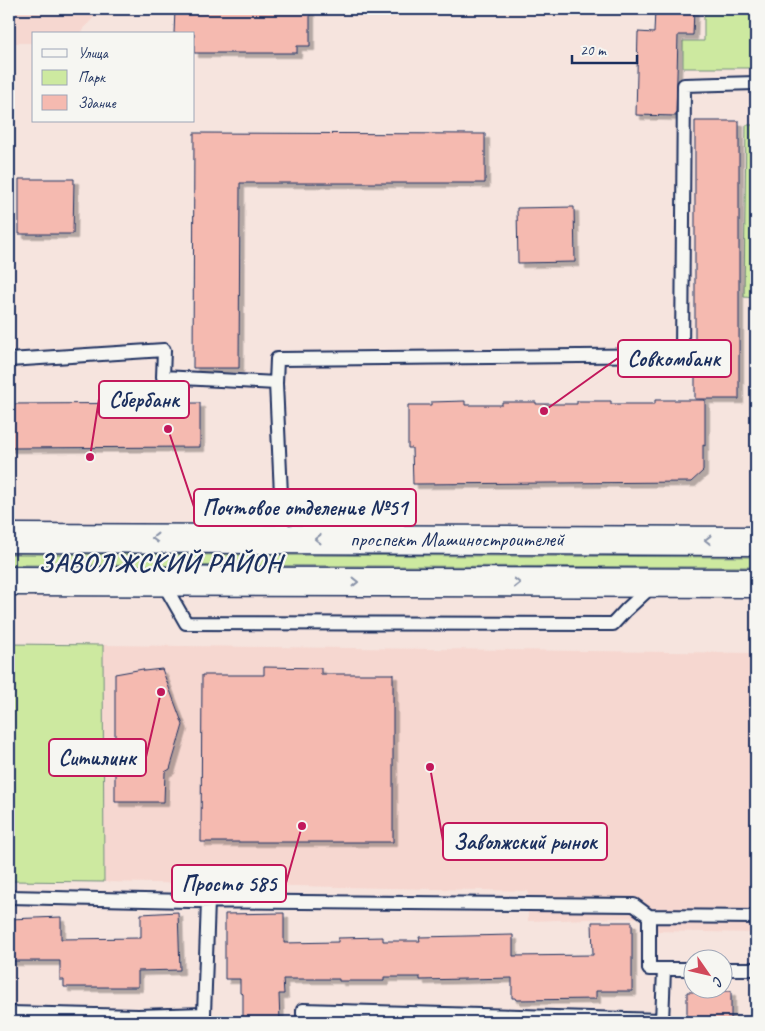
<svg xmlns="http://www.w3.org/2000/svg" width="765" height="1031" font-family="Caveat,sans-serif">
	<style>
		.built { fill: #f6d7d0 }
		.green { fill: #cde9a0; stroke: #748c7f }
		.building { fill: #f5bab0; stroke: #1b2f5e; filter: url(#shadow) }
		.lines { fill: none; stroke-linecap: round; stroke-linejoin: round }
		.lane-casing { stroke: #1b2f5e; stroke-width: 16 }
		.secondary-casing { stroke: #1b2f5e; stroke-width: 31 }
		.lane { stroke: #f6f6f2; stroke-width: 12 }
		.secondary { stroke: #f6f6f2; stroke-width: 28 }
		.oneway { stroke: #8892a8 }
		.labels { text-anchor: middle; stroke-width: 4.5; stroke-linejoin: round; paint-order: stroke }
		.street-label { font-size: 21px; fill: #1b2f5e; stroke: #f6f6f2 }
		.district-label { font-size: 26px; font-weight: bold; letter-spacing: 1px; fill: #1b2f5e; stroke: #f6f6f2 }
		.leader { fill: none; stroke: #c2185b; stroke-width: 2 }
		.callout-dot { fill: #c2185b; stroke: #f6f6f2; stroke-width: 2 }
		.callout { fill: #f6f6f2; stroke: #c2185b; stroke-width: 2 }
		.callout-label { font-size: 22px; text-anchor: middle; font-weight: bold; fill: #1b2f5e }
	</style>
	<defs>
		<filter id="shadow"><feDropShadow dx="4.5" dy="4.5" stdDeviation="0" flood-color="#0004"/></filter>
	</defs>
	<rect width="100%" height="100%" fill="#f6e4de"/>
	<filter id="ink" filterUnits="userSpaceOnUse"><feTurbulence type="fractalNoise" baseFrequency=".02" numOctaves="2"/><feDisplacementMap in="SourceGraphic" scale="10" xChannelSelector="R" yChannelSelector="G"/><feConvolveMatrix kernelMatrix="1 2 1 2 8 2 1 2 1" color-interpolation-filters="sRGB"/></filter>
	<g filter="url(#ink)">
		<!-- built -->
		<path class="built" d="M9,9H101L79,34H34V43H9Z
			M103,645L756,653V933L651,931L652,917L528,921V891L104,882Z"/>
		<!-- green -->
		<path class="green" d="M704,9H756V68H683V41H704Z
			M746,125H756V298L744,297Z
			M9,554L756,557V567L9,565Z
			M9,644L103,645L104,882L9,881Z"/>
		<!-- building -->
		<path class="building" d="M175,9H310V46H297V53H194V34H174Z
			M655,9H694L693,35H678L676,116L636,115L638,32L654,33Z
			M695,121H739V399H695Z
			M194,133L485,134V183H240L239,368H193Z
			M19,179H74L73,234H19Z
			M574,207L575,262L518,263L517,208Z
			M655,400H705V446L703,445V471L691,482L413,484L412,448H408V405H431V402L465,401V405H502V402H536V404H577V401H611V404H655Z
			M200,403V447L9,448V404Z
			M264,667L321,668V674H393V842H201L202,675H264Z
			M143,669L144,671L162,669L183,725L170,769L165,772L164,802H115V674Z
			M178,912L180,970L138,971V987H64V980H60V961H9V919L61,917V939L141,938V914Z
			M284,913V943L338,942V938L383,937V941H420L419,937L513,935V956L593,955L592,922H632V991H596V999L516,1000L515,998H512V978L420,980V977H384V981H339V979H283L284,994H279L280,1022H243V994L240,993V979H225V914Z
			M731,991V1022H687V992Z"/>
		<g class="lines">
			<!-- lane casing -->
			<g class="lane-casing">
				<path id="lane" d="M9,360L164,350L163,377L276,383
					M283,539L276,383L277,359L682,355L684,85L756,83
					M162,581L186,623L613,624L626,610L652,586
					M9,897L189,901L634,905L649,916V969H692
					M649,916L756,917
					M722,969H756
					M9,1013L138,1016L204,1014L208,901
					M303,1022V1010L662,1020
					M662,1022L664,969"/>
			</g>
			<!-- secondary casing -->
			<g class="secondary-casing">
				<path id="secondary" d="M9,538L756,541
					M9,581L756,583"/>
			</g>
			<!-- lane -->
			<use href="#lane" class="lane"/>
			<!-- secondary -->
			<use href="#secondary" class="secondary"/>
		</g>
		<!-- one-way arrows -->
		<defs><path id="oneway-chevron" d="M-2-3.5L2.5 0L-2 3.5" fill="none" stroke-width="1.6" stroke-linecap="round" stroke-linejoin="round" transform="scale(1.25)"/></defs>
		<g class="oneway">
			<use href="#oneway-chevron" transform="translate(155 538) rotate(-180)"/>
			<use href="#oneway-chevron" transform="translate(318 539) rotate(-180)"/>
			<use href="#oneway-chevron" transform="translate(708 540) rotate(-180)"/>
			<use href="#oneway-chevron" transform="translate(355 582)"/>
			<use href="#oneway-chevron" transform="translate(517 583)"/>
		</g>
	</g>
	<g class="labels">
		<!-- street labels -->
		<g class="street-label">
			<text x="457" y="546">проспект Машиностроителей</text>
		</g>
		<!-- district labels -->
		<g class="district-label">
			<text x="160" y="571">ЗАВОЛЖСКИЙ РАЙОН</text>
		</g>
	</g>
	<!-- callouts -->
	<path class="leader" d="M544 411L618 358M90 457L99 399M168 429L194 507M161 692L146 757M430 767L443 841M302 826L286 883"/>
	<g class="callout-dot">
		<circle cx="544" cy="411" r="5"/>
		<circle cx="90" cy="457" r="5"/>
		<circle cx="168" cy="429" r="5"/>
		<circle cx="161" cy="692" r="5"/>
		<circle cx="430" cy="767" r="5"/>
		<circle cx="302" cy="826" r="5"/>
	</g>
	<g class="callout">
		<rect x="618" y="340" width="113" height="37" rx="5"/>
		<rect x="99" y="381" width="90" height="37" rx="5"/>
		<rect x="194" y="489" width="222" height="37" rx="5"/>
		<rect x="49" y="739" width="97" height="37" rx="5"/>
		<rect x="443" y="823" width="164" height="37" rx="5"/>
		<rect x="172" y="865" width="114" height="37" rx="5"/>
	</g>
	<g class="callout-label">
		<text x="674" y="366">Совкомбанк</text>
		<text x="144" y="407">Сбербанк</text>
		<text x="305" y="515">Почтовое отделение №51</text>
		<text x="97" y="765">Ситилинк</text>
		<text x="525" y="849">Заволжский рынок</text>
		<text x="229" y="891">Просто 585</text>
	</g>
	<!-- margin -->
	<rect width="765" height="1031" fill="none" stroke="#f6f6f2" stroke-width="30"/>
	<rect x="15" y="15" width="735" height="1001" fill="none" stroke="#1b2f5e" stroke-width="2" filter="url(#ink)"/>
	<!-- legend -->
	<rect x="32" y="32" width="162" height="90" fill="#f6f6f2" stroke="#9ea6b7"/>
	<rect x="42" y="49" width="25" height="8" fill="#f6f6f2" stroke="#9ea6b7"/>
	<text x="78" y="58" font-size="15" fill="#1b2f5e">Улица</text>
	<rect x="42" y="70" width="25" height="15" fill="#cde9a0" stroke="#9ea6b7"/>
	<text x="78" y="82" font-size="15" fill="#1b2f5e">Парк</text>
	<rect x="42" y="95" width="25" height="15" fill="#f5bab0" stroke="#9ea6b7"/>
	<text x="78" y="108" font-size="15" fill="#1b2f5e">Здание</text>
	<!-- north arrow -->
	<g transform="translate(708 974) rotate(124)"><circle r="24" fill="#f6f6f2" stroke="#9ea6b7"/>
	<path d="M0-4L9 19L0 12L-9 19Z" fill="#d1495b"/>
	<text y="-8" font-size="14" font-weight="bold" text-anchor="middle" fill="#1b2f5e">С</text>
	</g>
	<!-- scale -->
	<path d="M572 55v8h65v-8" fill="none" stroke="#1b2f5e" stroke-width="2.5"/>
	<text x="580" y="55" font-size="15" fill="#1b2f5e" stroke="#f6f6f2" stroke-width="4" paint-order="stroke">20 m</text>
</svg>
